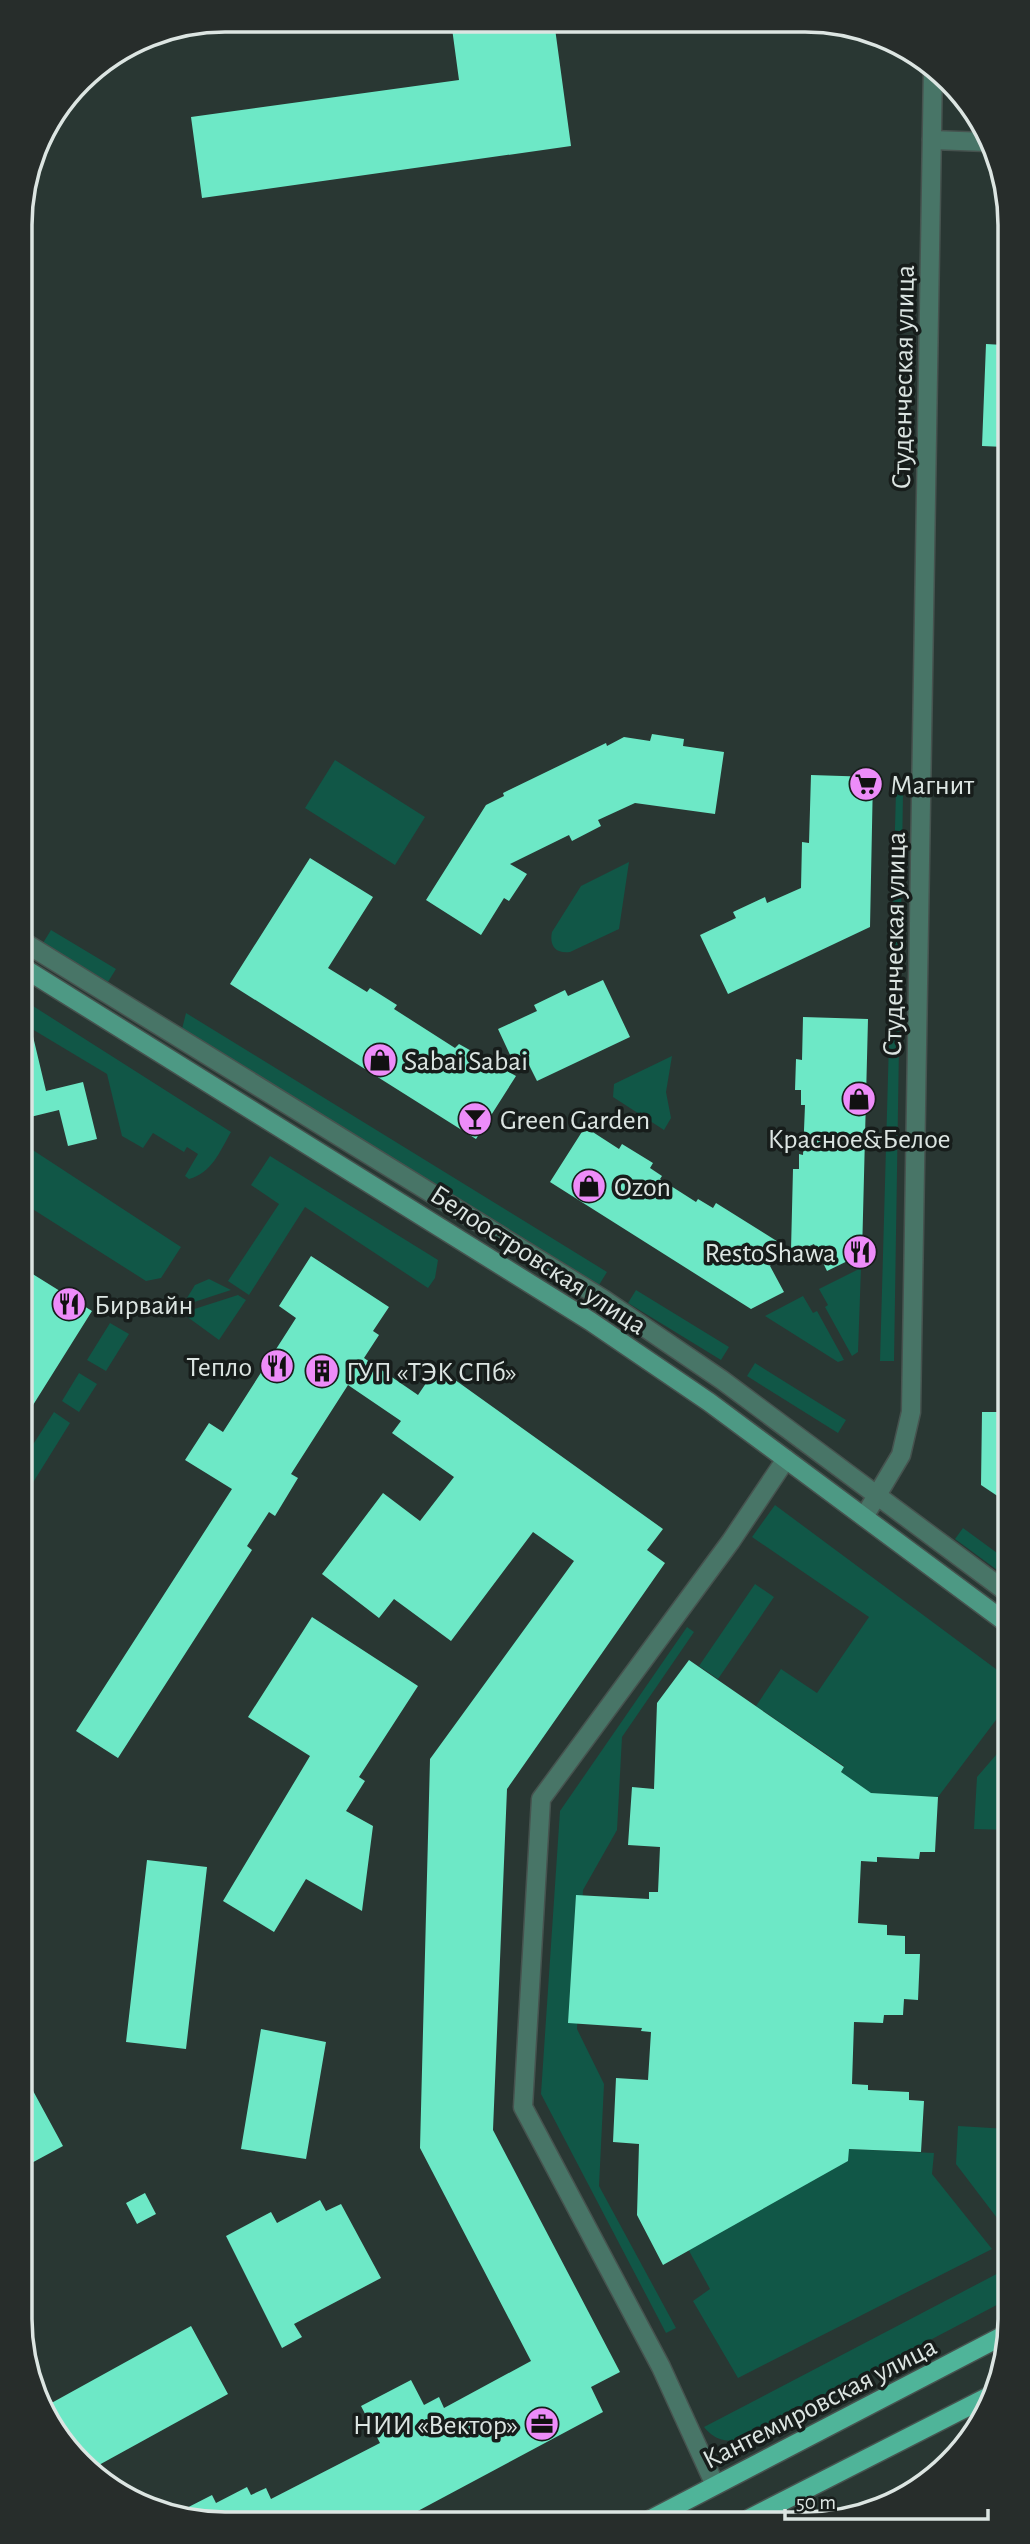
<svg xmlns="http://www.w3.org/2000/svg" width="1030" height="2544" font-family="'Alegreya Sans',sans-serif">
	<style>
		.green { fill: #115747 }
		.building { fill: #6de8c6 }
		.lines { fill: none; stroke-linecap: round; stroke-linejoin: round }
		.minor-casing { stroke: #46534f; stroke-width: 21 }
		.tertiary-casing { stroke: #46534f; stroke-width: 21 }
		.secondary-casing { stroke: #46534f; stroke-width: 21 }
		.primary-casing { stroke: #46534f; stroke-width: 21 }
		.minor { stroke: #487567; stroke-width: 18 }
		.tertiary { stroke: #487567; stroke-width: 18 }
		.secondary { stroke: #4d9984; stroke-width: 18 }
		.primary { stroke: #4fb499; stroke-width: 18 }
		.labels { text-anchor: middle; stroke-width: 7; stroke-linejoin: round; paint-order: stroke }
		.street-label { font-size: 28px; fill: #dce5e2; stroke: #171d1b }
		.poi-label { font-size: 28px; fill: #dce5e2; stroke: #171d1b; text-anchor: start }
		.rim { fill: none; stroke: #dce5e2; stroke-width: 3.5 }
	</style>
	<rect width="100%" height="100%" fill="#293733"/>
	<!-- green -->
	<path class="green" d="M335,760L425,817L395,865L305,808Z
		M896,792L903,793L894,1361H880Z
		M629,862L619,929L570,952C556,954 549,946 552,932L581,886Z
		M51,930L116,969L108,982L43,943Z
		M22,999L231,1132C220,1151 212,1173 189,1179L185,1176L198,1154L187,1147L184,1152L153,1133L143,1148L122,1136L107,1074L32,1029L22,1012Z
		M186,1013L607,1272L599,1285L182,1029Z
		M672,1056L666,1092L671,1118L664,1130L613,1097L614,1084Z
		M22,1143L181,1247L161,1278L146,1281L23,1203Z
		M270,1156L438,1260L435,1278L428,1288L305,1207L249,1295L228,1281L279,1204L251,1185Z
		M861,1268L858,1352L852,1356L825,1307L828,1305L819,1289Z
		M209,1279L231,1290L182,1306L195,1285Z
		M636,1290L729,1347L721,1360L628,1303Z
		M238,1295L246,1300L219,1340L182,1313Z
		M803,1296L813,1313L817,1311L844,1360L838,1362L765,1316Z
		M110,1323L129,1334L106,1371L87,1360Z
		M755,1363L846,1420L838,1433L747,1376Z
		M79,1373L97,1384L79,1412L62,1401Z
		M54,1412L70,1423L24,1497L23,1460Z
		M775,1505L1008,1678V1704L938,1797L863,1793L841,1772L844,1766L756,1706L781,1669L817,1693L869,1617L752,1537Z
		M963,1528L1008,1561V1578L955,1539Z
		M755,1584L774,1597L718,1679L699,1666Z
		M687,1627L694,1632L622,1737L617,1830L583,1890L577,2029L604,2084L599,2186L676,2328L666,2333L541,2094L560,1811Z
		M1009,1740V1830L974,1829L977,1777Z
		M958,2126L1008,2129L1010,2235L956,2164Z
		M849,2149L934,2153L932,2174L992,2249L738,2378L693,2301L710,2289L688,2249Z
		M1010,2267V2298L738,2441C722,2441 714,2439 704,2427Z"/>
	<!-- building -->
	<path class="building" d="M451,21H554L571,146L202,198L191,117L459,80Z
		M986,344L1004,345L1005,447L982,446Z
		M652,734L684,739L683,746L724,752L715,814L635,803L598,820L601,826L572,841L569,835L510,864L527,874L509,901L504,898L481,935L426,900L486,805L504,796L503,793L606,743L607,746L624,737L650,741Z
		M811,775L873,777L870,927L728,994L700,935L736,918L733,912L765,897L767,903L801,888L802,842L809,843Z
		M310,858L373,897L328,968L367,992L370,988L397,1005L394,1009L455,1048L459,1044L516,1076L476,1139L230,984Z
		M603,980L630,1037L537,1081L526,1059L518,1072L498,1029L537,1011L534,1005L565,990L568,996Z
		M803,1017L868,1019L862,1254L827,1271L814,1244L774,1262L770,1266L784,1292L751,1309L550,1182L585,1127L619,1149L622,1144L653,1163L650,1168L662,1176L660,1179L696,1202L698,1199L713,1208L716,1203L791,1250L793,1169H799V1154L803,1155L805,1105H801V1090H795L796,1059L802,1060Z
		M31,1028L46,1091L83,1082L97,1139L68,1146L59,1110L22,1119V1029Z
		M311,1256L389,1307L373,1331L379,1335L364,1358L418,1395L437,1367L663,1529L647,1550L665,1563L507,1789L493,2130L620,2372L591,2387L603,2412L401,2520L185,2521L171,2516L212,2495L216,2503L247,2487L251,2495L266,2488L271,2499L380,2443L361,2406L411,2380L424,2405L439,2397L444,2408L531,2361L420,2148L430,1759L574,1561L533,1532L451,1641L394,1599L379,1618L322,1574L383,1493L420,1521L454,1477L392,1433L401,1421L348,1385L291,1474L298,1478L275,1516L269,1512L247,1546L252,1550L118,1758L76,1731L232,1489L185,1460L209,1423L223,1432L296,1318L279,1306Z
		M23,1268L92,1311L23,1421Z
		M982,1412H1008V1503L981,1485Z
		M312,1617L418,1686L359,1777L365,1781L346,1811L373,1826L362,1911L306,1879L274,1932L223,1901L310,1756L248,1717Z
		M689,1660L844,1767L841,1772L871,1793L938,1797L935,1852H920L919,1859L877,1857V1862L861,1861L858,1923L887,1925V1935L905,1936V1954H920L918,2000L904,1999L903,2015H884L883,2023L854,2022L852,2084L868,2085V2090L909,2092V2100L924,2101L921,2152L849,2149L848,2161L663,2265L637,2215L639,2144L613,2142L616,2078L648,2080L651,2032L641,2031L642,2028L568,2023L576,1895L649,1899V1892H658L660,1847L628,1845L632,1787L654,1789L657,1703Z
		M147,1860L207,1867L186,2049L126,2042Z
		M261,2029L326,2042L306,2159L241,2149Z
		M25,2076L63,2146L26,2166L25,2107Z
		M145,2193L156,2214L137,2224L126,2203Z
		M320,2200L326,2211L341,2204L381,2278L294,2324L302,2337L282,2348L226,2236L271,2212L277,2223Z
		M191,2326L228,2394L88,2471L80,2465L46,2406Z"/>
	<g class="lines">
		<!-- minor casing -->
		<g class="minor-casing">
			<path id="minor" d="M932,140L987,142
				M715,2485L661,2367L523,2107L541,1799L731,1541L786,1459"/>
		</g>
		<!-- tertiary casing -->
		<g class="tertiary-casing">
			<path id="tertiary" d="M22,941L603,1299L722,1380L1008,1593
				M864,1517L901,1455L911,1412L933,67"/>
		</g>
		<!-- secondary casing -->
		<g class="secondary-casing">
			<path id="secondary" d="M22,967L590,1321L709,1402L1008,1624"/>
		</g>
		<!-- primary casing -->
		<g class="primary-casing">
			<path id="primary" d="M750,2518L997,2392
				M651,2519L1010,2332"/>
		</g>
		<!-- minor -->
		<use href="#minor" class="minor"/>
		<!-- tertiary -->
		<use href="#tertiary" class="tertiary"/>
		<!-- secondary -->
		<use href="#secondary" class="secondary"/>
		<!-- primary -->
		<use href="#primary" class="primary"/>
	</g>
	<!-- icons -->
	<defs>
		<g id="supermarket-disc" transform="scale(1.75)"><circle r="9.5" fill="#ed8cf9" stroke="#171d1b"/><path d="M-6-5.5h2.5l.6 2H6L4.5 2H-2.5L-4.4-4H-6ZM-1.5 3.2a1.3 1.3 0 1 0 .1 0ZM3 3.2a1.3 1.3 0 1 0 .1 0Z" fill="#111"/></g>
		<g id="shop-disc" transform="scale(1.75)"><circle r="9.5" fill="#ed8cf9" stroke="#171d1b"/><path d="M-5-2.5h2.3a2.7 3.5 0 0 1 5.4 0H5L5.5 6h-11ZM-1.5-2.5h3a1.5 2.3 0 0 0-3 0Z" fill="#111"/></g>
		<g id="bar-disc" transform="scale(1.75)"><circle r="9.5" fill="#ed8cf9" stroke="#171d1b"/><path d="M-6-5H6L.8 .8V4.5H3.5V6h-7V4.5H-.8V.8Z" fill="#111"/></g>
		<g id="restaurant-disc" transform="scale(1.75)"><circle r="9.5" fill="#ed8cf9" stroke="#171d1b"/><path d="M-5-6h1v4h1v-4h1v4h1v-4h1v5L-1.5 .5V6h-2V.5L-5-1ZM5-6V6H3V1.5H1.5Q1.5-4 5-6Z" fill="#111"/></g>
		<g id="building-disc" transform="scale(1.75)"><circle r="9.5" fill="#ed8cf9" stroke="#171d1b"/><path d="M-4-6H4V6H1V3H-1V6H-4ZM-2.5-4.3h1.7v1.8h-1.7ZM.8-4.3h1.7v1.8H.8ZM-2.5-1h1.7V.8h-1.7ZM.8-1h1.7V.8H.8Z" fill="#111"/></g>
		<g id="office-disc" transform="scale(1.75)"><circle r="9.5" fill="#ed8cf9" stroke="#171d1b"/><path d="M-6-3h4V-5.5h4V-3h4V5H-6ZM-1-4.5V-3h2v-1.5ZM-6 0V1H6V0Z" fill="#111"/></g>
	</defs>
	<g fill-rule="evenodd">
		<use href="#supermarket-disc" x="866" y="784"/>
		<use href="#shop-disc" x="380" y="1060"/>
		<use href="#shop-disc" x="859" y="1099"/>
		<use href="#bar-disc" x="475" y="1119"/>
		<use href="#shop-disc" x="589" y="1186"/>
		<use href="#restaurant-disc" x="860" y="1252"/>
		<use href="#restaurant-disc" x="69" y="1304"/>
		<use href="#restaurant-disc" x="277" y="1366"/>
		<use href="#building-disc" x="322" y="1371"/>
		<use href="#office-disc" x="542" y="2424"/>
	</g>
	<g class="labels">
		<!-- street labels -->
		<g class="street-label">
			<text transform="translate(902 377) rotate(-89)" y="10">Студенческая улица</text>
			<text transform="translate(893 944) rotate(-89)" y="10">Студенческая улица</text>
			<text transform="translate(539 1259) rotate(33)" y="10">Белоостровская улица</text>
			<text transform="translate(819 2402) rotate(-27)" y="10">Кантемировская улица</text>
		</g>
		<!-- poi labels -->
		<g class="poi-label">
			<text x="890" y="794">Магнит</text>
			<text x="404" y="1070">Sabai Sabai</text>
			<text x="500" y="1129">Green Garden</text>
			<text x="859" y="1148" text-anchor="middle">Красное&amp;Белое</text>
			<text x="614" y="1196">Ozon</text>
			<text x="836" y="1262" text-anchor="end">RestoShawa</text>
			<text x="94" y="1314">Бирвайн</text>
			<text x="252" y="1376" text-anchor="end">Тепло</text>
			<text x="346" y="1381">ГУП «ТЭК СПб»</text>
			<text x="518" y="2434" text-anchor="end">НИИ «Вектор»</text>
		</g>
	</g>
	<!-- crop -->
	<path d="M0 0H1030V2544H0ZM225 32H805A193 193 0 0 1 998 225V2319A193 193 0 0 1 805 2512H225A193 193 0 0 1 32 2319V225A193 193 0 0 1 225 32Z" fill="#272d2b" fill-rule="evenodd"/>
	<path class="rim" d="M225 32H805A193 193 0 0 1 998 225V2319A193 193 0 0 1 805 2512H225A193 193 0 0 1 32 2319V225A193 193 0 0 1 225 32Z"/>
	<!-- scale -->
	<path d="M785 2509v10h203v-10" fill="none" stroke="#dce5e2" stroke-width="3.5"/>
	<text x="796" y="2509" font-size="21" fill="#dce5e2" stroke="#171d1b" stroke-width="5" paint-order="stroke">50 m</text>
</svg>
